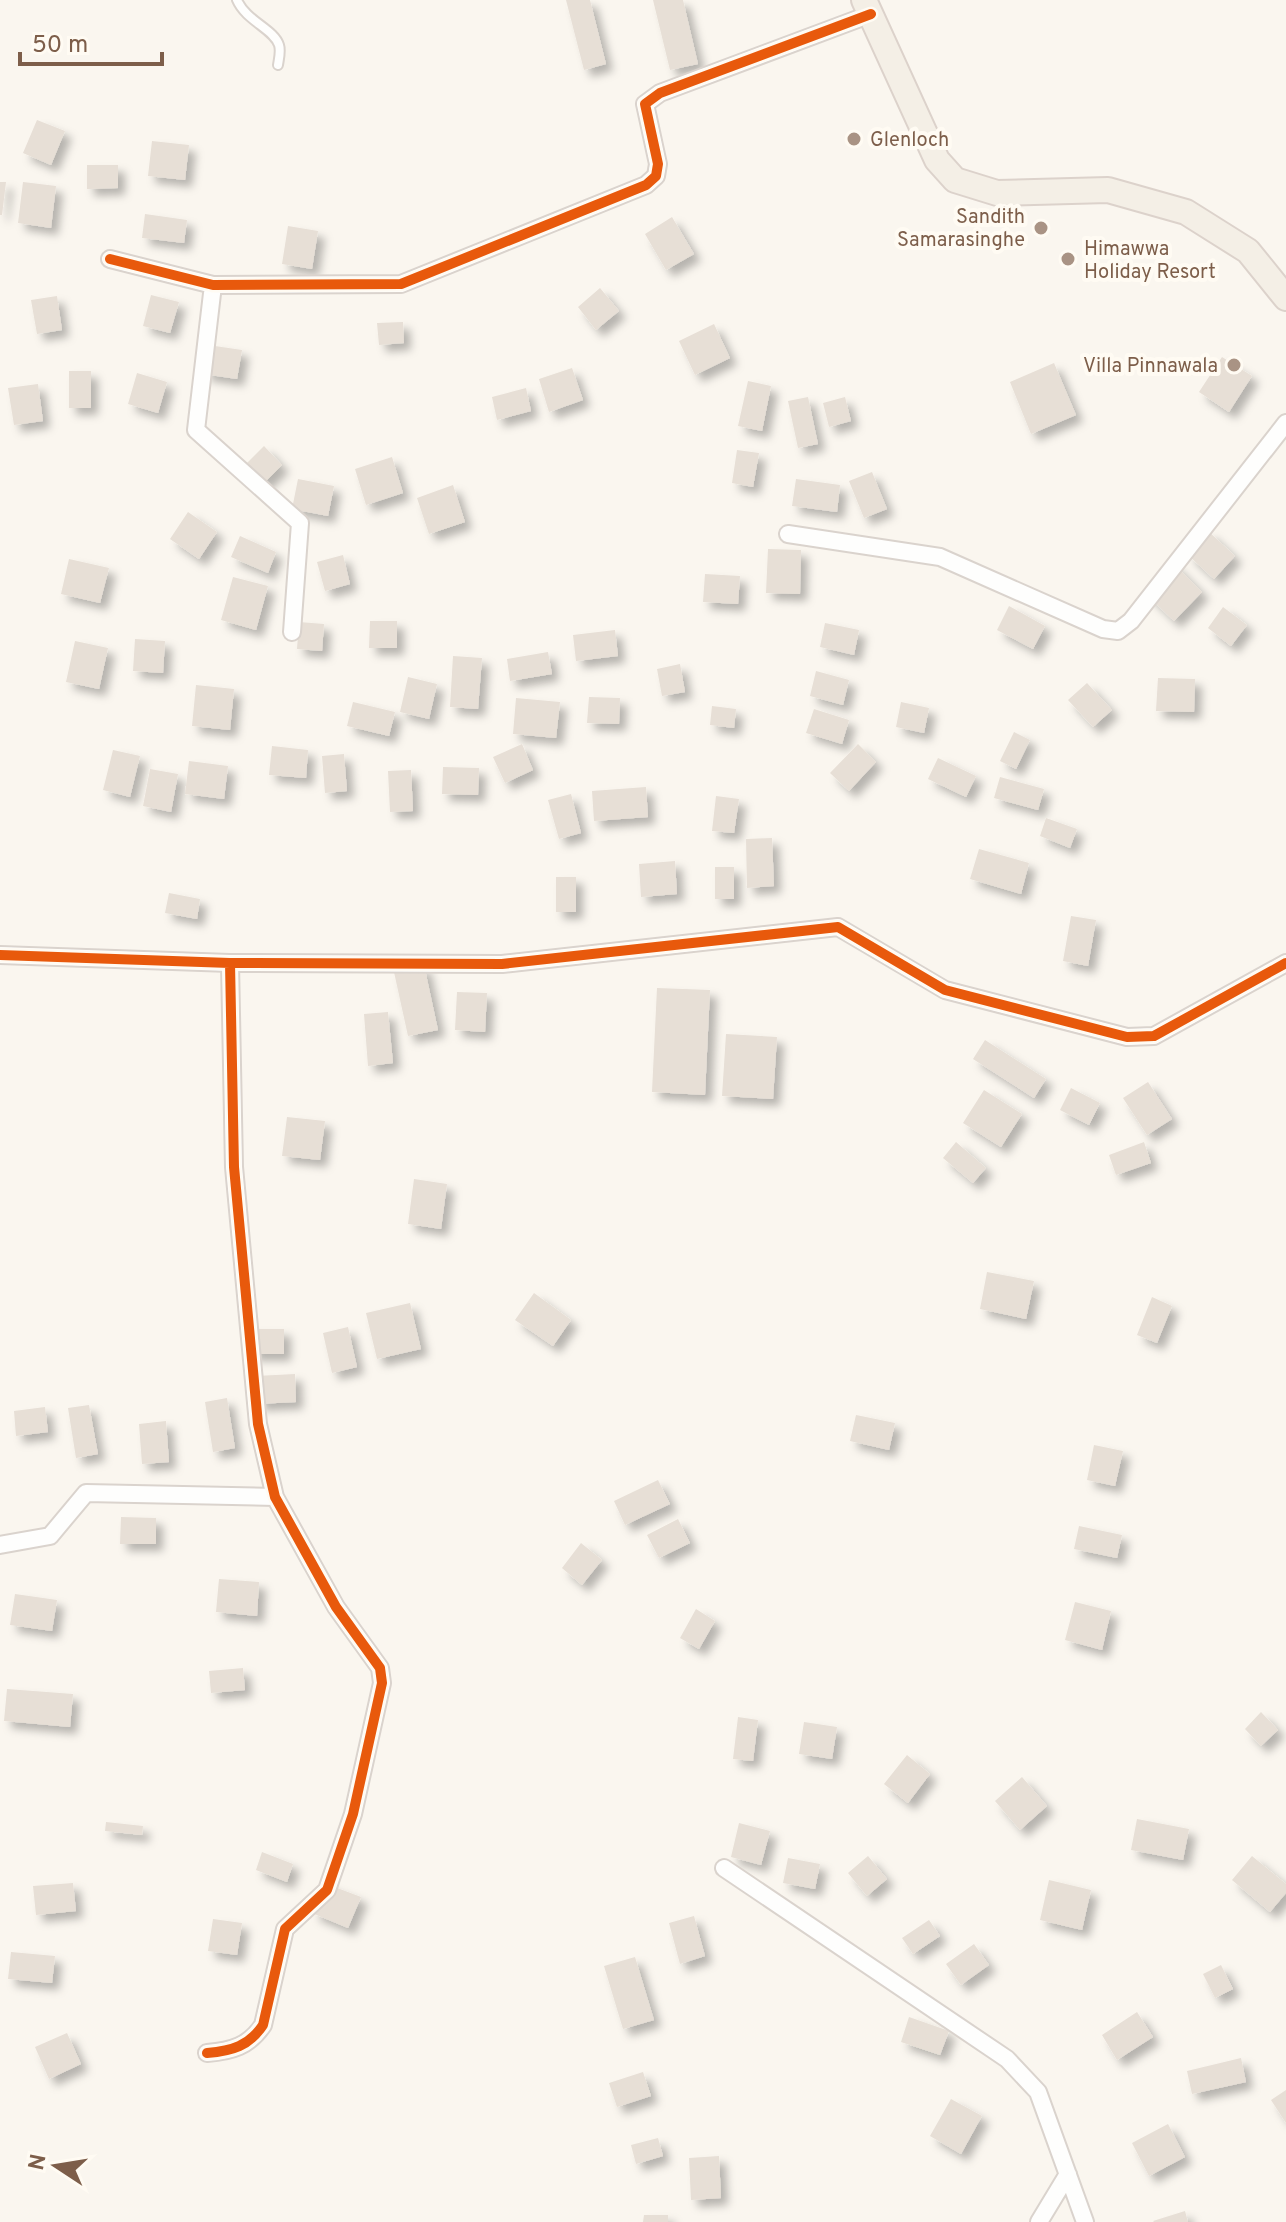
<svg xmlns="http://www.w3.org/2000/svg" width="1286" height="2222" font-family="Overpass,sans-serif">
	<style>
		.building { fill: #e7dfd6; filter: url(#shadow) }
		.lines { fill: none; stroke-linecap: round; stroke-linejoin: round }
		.lane-casing { stroke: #dad3cd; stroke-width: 12 }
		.street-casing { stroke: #dad3cd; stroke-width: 20 }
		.primary-casing { stroke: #dcd2cb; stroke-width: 28 }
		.lane { stroke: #fefefd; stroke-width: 8 }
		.street { stroke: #fefefd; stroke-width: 16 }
		.primary { stroke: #f4efe6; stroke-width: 24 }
		.cycleway-casing { stroke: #fffbf3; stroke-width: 15 }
		.cycleway { stroke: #e8590c; stroke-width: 10 }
		.poi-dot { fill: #a99384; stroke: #fffbf3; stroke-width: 3 }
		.labels { text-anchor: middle; stroke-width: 8; stroke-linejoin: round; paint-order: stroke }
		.poi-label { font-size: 20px; fill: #7d5e4a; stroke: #fffbf3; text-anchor: start }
	</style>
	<defs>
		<filter id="shadow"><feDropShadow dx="7" dy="7" stdDeviation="4" flood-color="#0004"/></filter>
	</defs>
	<rect width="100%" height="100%" fill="#faf6ef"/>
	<!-- building -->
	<path class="building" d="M566,0H590L606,64L584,70Z
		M653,0H683L698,64L670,70Z
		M37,120L65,131L51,165L23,153Z
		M152,141L189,145L185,180L148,176Z
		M87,165H118V188L87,189Z
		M0,182H6L2,215H0Z
		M23,182L56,186L51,228L18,223Z
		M145,214L187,220L184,243L142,238Z
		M672,217L694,254L666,270L645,234Z
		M288,226L318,231L312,269L282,264Z
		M600,288L619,311L596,330L578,307Z
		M151,295L179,302L170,333L143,326Z
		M57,296L62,330L37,334L31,300Z
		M403,322L404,343L379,345L377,323Z
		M714,324L730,358L695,375L679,341Z
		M208,345L242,350L237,379L203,374Z
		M1222,357L1252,376L1229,412L1199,392Z
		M1054,363L1076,415L1031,434L1010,382Z
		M572,368L583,400L549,412L539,379Z
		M69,371H91V408H69Z
		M137,373L167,382L158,413L128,404Z
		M748,381L771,386L762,431L738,426Z
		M38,384L43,421L14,425L8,388Z
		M526,388L531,411L497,420L492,397Z
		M808,397L818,444L798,448L788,401Z
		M845,397L851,421L829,427L823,403Z
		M264,446L282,465L263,484L245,465Z
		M737,450L759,453L753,487L732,483Z
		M392,457L403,493L366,505L355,469Z
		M872,472L887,509L864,518L849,481Z
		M298,479L334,486L328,516L292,509Z
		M796,479L840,485L837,512L792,506Z
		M453,485L465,522L429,534L417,498Z
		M188,512L217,532L199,559L170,539Z
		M1208,531L1235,556L1214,579L1187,554Z
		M240,536L276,552L268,573L231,557Z
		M768,549L801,550L800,594L766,593Z
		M343,555L350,584L325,591L317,562Z
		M69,559L109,568L100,603L61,594Z
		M1172,562L1202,592L1174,621L1144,592Z
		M705,574L740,576L738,604L703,602Z
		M233,577L268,586L256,630L221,620Z
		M1009,606L1045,626L1033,649L997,630Z
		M1223,607L1247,625L1231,646L1208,628Z
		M370,621H397V648H369Z
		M299,622L324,624L322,651L297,649Z
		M825,623L859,630L854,655L820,647Z
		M615,630L618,656L576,661L573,635Z
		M135,639L165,641L163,673L133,671Z
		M75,641L108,648L99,689L66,682Z
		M548,652L552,674L510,681L507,659Z
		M453,656L482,658L478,709L450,707Z
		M680,664L685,692L662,696L657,669Z
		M816,671L849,680L843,705L810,696Z
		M408,677L437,684L429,719L400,712Z
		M1158,678L1195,679L1194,712L1156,711Z
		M1087,683L1112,710L1093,727L1068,700Z
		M196,685L234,689L230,730L192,726Z
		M589,697L620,698L619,724L587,723Z
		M516,698L560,702L556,738L513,734Z
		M353,702L395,712L389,736L347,726Z
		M901,702L929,708L924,733L896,727Z
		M712,706L736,709L734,728L710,725Z
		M814,709L849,720L842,744L806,733Z
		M1014,732L1030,740L1016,769L1000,761Z
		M522,744L533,770L505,783L493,757Z
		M858,744L876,762L849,791L830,773Z
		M272,746L308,750L306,778L269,775Z
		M113,750L140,756L130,797L103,790Z
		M344,754L347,791L325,793L322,756Z
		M938,758L976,776L966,797L928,779Z
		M189,761L228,766L224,799L185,794Z
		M443,767L479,768L478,795L442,794Z
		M150,769L178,774L171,812L143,806Z
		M411,770L413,811L390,812L388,771Z
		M1000,777L1044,789L1038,810L994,798Z
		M646,787L648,817L594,821L592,791Z
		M571,794L581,833L559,839L548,800Z
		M716,796L739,799L734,833L712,831Z
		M1046,818L1077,829L1070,848L1040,836Z
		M772,838L774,886L747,888L746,839Z
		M979,849L1029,863L1021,894L970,879Z
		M675,861L677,894L641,897L639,864Z
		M715,867H734V899H715Z
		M556,877H576V912H556Z
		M169,893L200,899L197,919L165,913Z
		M1071,916L1096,920L1088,966L1063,961Z
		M424,965L438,1030L408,1036L394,972Z
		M657,988L710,990L705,1095L652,1092Z
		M457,992L487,993L485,1032L455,1030Z
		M388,1012L393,1063L368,1066L364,1014Z
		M726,1034L777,1037L773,1099L722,1096Z
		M985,1040L1046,1079L1034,1098L973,1059Z
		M1148,1082L1172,1119L1147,1135L1123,1098Z
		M1071,1088L1100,1103L1089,1125L1060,1110Z
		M984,1090L1022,1114L1001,1147L963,1123Z
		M287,1117L325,1121L320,1160L282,1156Z
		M956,1142L986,1168L973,1183L943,1158Z
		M1144,1142L1151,1163L1116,1175L1109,1155Z
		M414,1179L447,1184L441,1229L408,1224Z
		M987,1272L1034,1281L1026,1319L980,1309Z
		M534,1293L571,1320L553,1346L515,1320Z
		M1152,1297L1172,1306L1157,1343L1137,1335Z
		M410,1303L421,1349L377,1359L366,1313Z
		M348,1327L357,1367L332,1373L323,1333Z
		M250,1329H284V1354H250Z
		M295,1374L296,1402L257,1404L256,1376Z
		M227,1398L235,1448L213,1452L205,1402Z
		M89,1405L98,1454L76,1458L68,1408Z
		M45,1407L48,1432L16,1436L14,1411Z
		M856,1415L895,1423L889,1450L850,1441Z
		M166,1421L169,1462L142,1464L139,1424Z
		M1094,1445L1123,1451L1115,1486L1087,1480Z
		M658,1480L670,1504L625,1525L614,1501Z
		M121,1517L156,1518V1544H120Z
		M678,1519L690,1543L659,1558L647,1535Z
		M1079,1526L1122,1535L1117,1558L1074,1549Z
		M581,1543L602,1560L582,1585L562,1568Z
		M219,1579L259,1582L257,1616L216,1612Z
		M15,1594L57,1600L52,1631L10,1625Z
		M1075,1602L1111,1611L1102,1650L1065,1640Z
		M696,1609L715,1621L699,1649L680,1638Z
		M243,1668L245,1690L211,1693L209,1671Z
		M7,1689L73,1694L70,1727L4,1721Z
		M1261,1712L1278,1730L1261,1746L1245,1729Z
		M738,1717L758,1720L753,1761L733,1759Z
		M804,1722L837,1727L832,1759L799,1754Z
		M907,1755L930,1774L908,1803L884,1784Z
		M1022,1777L1047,1806L1020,1830L995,1801Z
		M1137,1819L1189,1829L1183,1860L1131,1850Z
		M106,1822L143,1826L142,1835L105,1831Z
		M739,1823L770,1831L761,1865L731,1857Z
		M262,1852L293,1864L287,1882L256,1870Z
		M868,1856L887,1879L867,1896L848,1873Z
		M1252,1856L1286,1884V1893L1270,1912L1232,1880Z
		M788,1858L820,1864L815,1889L783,1883Z
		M1049,1880L1091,1890L1082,1930L1040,1920Z
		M73,1883L76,1911L36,1915L33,1886Z
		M324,1883L361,1897L348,1928L312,1913Z
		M694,1916L705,1956L680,1964L669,1923Z
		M213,1919L242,1923L237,1955L208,1951Z
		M929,1920L940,1936L913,1954L902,1938Z
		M974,1944L989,1965L961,1985L946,1964Z
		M11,1952L55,1956L52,1983L8,1979Z
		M635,1957L654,2020L623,2029L604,1966Z
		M1221,1965L1233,1989L1215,1998L1203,1974Z
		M1137,2012L1153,2037L1117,2060L1102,2035Z
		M909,2017L949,2031L940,2055L901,2042Z
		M67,2033L81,2064L49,2079L35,2047Z
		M1241,2058L1246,2082L1192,2094L1187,2071Z
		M643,2072L651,2096L617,2107L609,2083Z
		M1286,2090V2123L1271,2100Z
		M951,2099L982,2116L961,2154L930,2136Z
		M1168,2124L1185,2157L1149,2176L1132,2143Z
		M658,2138L663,2156L636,2164L631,2145Z
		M719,2156L721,2198L691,2200L689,2158Z
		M1185,2211L1188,2222H1154L1153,2221Z
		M644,2215H668V2222H643Z"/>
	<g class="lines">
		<!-- lane casing -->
		<g class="lane-casing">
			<path id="lane" d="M237,0C246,21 274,29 279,45C281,51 279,58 278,65"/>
		</g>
		<!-- street casing -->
		<g class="street-casing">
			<path id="street" d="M110,259L213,285L401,284L646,185L656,176L658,164L645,104L660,93L871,14
				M213,285L196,430L300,523L292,632
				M788,534L940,557L1103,629L1118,631L1131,621L1286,423
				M0,955L230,963L502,964L838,927L945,990L1127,1037L1154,1036L1286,963
				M0,1545L50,1536L86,1493L275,1497
				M724,1868L1007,2059L1038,2092L1085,2222
				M207,2053C232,2051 249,2046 263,2025L285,1929L327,1890L353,1814L382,1683L380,1668L336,1607L275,1497L258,1424L234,1167L230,963
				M1039,2222L1068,2174"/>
		</g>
		<!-- primary casing -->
		<g class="primary-casing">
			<path id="primary" d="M864,0L937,160L955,180L997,193L1108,190L1186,212L1248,251L1286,298"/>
		</g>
		<!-- lane -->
		<use href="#lane" class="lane"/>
		<!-- street -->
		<use href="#street" class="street"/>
		<!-- primary -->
		<use href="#primary" class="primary"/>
		<!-- cycleway casing -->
		<g class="cycleway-casing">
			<path id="cycleway" d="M110,259L213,285L401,284L646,185L656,176L658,164L645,104L660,93L871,14
				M0,955L230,963L502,964L838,927L945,990L1127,1037L1154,1036L1286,963
				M207,2053C232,2051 249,2046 263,2025L285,1929L327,1890L353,1814L382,1683L380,1668L336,1607L275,1497L258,1424L234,1167L230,963"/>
		</g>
		<!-- cycleway -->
		<use href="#cycleway" class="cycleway"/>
	</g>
	<!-- markers -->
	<g class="poi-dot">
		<circle cx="854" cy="139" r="8"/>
		<circle cx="1041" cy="228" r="8"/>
		<circle cx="1068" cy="259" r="8"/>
		<circle cx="1234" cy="365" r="8"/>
	</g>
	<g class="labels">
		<!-- poi labels -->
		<g class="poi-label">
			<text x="870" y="146">Glenloch</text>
			<text x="1025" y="223" text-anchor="end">Sandith<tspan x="1025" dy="23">Samarasinghe</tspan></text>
			<text x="1084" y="255">Himawwa<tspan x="1084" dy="23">Holiday Resort</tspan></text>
			<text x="1218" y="372" text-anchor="end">Villa Pinnawala</text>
		</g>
	</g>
	<!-- north arrow -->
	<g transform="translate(56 2166) rotate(282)" stroke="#fffbf3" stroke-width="6" paint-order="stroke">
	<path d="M0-6L14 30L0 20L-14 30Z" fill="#7d5e4a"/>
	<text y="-12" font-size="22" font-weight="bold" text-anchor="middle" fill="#7d5e4a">N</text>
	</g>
	<!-- scale -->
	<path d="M20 52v12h142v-12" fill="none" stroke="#7d5e4a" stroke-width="4"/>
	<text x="32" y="52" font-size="24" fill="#7d5e4a" stroke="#fffbf3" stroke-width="6" paint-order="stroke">50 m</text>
</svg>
